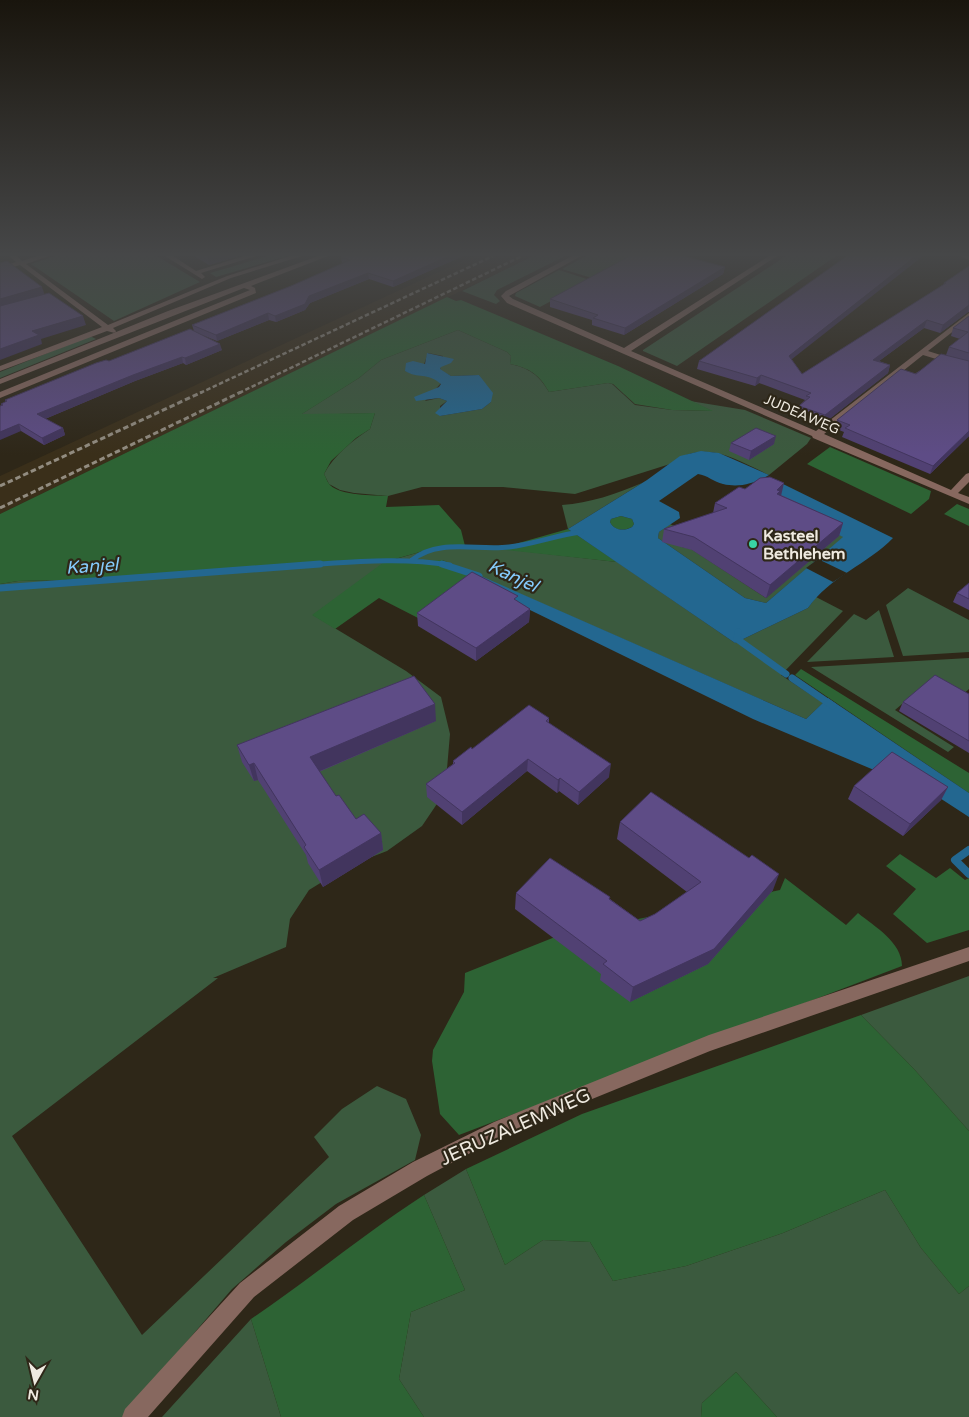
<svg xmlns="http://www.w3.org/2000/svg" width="969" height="1417" font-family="'Varela Round',sans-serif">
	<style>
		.built { fill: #3a2f1a }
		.green { fill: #3b5a3e; fill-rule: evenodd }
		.forest { fill: #2d6334 }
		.water { fill: #236790; fill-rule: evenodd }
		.pier { fill: #2e2718 }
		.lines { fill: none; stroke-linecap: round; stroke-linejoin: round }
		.stream-far2 { stroke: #236790; stroke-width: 5 }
		.stream-far1 { stroke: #236790; stroke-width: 7 }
		.stream { stroke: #236790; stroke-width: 8 }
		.minor { fill: #87685f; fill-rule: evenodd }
		.rail-far1 { stroke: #928c80; stroke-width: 2.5; stroke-dasharray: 4.5 2.5; stroke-linecap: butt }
		.rail { stroke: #928c80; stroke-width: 3; stroke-dasharray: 5.5 3; stroke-linecap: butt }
		.wall { fill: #514173 }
		.shaded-wall { fill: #42355e }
		.building { fill: #5e4c86; stroke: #42355e }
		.poi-dot { fill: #39d4a5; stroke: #2e2718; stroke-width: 2 }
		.labels { text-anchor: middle; stroke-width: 4.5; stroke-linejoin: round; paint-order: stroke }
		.far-street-label { font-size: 14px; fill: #efeae0; stroke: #2e2718 }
		.poi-label { font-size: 16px; font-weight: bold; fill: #efeae0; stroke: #2e2718; text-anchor: start }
		.water-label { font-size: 18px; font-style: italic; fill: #85cbfc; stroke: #2e2718 }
		.near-street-label { font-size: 19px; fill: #efeae0; stroke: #2e2718 }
	</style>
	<rect width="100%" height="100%" fill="#2e2718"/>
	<!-- built -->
	<path class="built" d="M473,256H533L0,514V476Z"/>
	<!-- green -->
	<path class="green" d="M55,256H157L200,282L114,321L31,264Z
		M268,256H287L216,277L210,273Z
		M533,256H565L497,290L494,295L500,301L496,304L462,291Z
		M586,256H633L592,278L562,269Z
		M786,256H836L677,366L643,351V350Z
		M559,270L590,280L540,307L515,296L516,293Z
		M458,330L507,352L511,356L510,364C529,368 539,375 549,392L608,383L612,384L635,405L672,410L712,411L690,401L745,410L811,438L807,444L769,475C735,459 705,438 670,464L575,494L503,487H422L388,496L354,493L340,490L329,484L324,474C335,454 352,441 370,429L375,413L300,415L359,378L381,360ZM428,353L443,356L440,370L451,376L479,375L491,402L482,409L440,416V406L447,401L439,398L425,401L441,383L432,376L405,371L424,364Z
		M90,336L96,339L0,378V372Z
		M642,483L568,529L562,505C590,503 616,494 642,483Z
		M777,504L844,537L766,603L745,598L658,538L659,532L670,524L690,534L682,547L691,549L766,598L823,549Z
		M441,546H477L617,562L735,643L808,608L816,597L843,611L781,675L823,703L806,719L442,560L334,600L313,615L406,671L441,697L450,734L445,792L422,826L387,851L348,866L309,890L290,919L286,947L213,978H218L12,1136L142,1335L329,1157L314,1137L342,1109L377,1086L406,1099L421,1135L415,1160L336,1204L286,1242L232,1289L122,1417H0V584L18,581L152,578L216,569L385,562Z
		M908,588L969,620V652L903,656L886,605Z
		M879,610L894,657L807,662L854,614L866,620Z
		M969,658V689L959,698L929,681L895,710L954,747L948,752L811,667Z
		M969,976V1131L914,1069L861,1015Z
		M466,1169L505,1265L543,1240L590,1242L613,1281L686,1266L783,1233L885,1190L921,1248L959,1294L969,1286V1417H777L736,1372L702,1403L701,1417H424L399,1379L411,1312L465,1290L424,1195Z
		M251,1319L281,1417H162Z"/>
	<!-- forest -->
	<path class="forest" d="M447,297L456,301L461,300L618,366L713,411L672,410L635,404L613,384L608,383L549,392C539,374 529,368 510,364L511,356L507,352L458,330L381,360L359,378L302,414L375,413L370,429L356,438L331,461L324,474C326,477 327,482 330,485C341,496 373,495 388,496L386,507L439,505L461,530L465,546H441L388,561L442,560L481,576L420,619L379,598L335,629L312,615L384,562L216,569L152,578L18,581L0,584V514Z
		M830,447L931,491L929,499L911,514L807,464Z
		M957,504L969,509V526L944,514Z
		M621,516L632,519L634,524L632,527C624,531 614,531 610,522L611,519Z
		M568,529L617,562L497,549Z
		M801,669L969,773V793L795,675Z
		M900,854L936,878L950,868L965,880L969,878V930L927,943L893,914L916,889L886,866Z
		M785,878L846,925L858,913C875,927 902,942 902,966L459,1135L440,1114L432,1061L433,1050L464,992L465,973L560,935L780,890Z
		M861,1015L914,1069L969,1131V1286L959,1294L921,1248L885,1190L783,1233L686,1266L613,1281L590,1242L543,1240L505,1265L466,1169L582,1114Z
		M424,1195L465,1290L411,1312L399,1379L424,1417H281L251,1319C310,1279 364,1234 424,1195Z
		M736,1372L777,1417H701L702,1403Z"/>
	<!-- water -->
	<path class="water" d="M427,353L454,359L451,363L441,367L440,369L451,376L479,375L493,393L491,402L482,409L440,416L435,413L447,401L439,398L416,401L414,397L439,387L441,384C427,372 418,379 405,371L406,363L413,361L425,364Z
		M701,451L719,453L769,475C755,483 740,488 723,484C714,482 707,475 698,474L659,501L679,512L680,518L659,532L658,538L745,598L766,603L843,537L774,503L772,491L783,484L893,538C868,564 829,577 808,608L735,643L568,529L647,480L680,456ZM621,516L632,519L634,524L632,527C625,531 614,531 610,522L611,519Z
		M481,576L806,719L828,698L969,793V817L886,763L874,770L753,719L473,582Z"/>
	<!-- pier -->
	<path class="pier" d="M818,559L847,573L833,582L806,568Z"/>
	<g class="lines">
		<!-- stream-far2 -->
		<path class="stream-far2" d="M412,560C439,538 477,551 509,547C534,544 557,535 581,532
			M304,565C353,562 401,557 450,565"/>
		<!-- stream-far1 -->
		<path class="stream-far1" d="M442,564L479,576
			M0,588L320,564
			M738,632L737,639L786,674
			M792,678L833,706"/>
		<!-- stream -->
		<path class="stream" d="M969,850L955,860L969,874"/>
		<!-- minor -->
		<path class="minor" d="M9,256H17L22,261L37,256H49L26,264L108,325L227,276L290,256H302L231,278L113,328L116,331L115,333L107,331L0,371V366L102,327L20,265L0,271V267L16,262Z
			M165,256H173L196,271L244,256H256L201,273L205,277L202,279Z
			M318,256H328L251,286L255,288L256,293L0,398V392L250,290L244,288L0,384V379L168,311Z
			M572,256H581L509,296L513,299L624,348L769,256H777L631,351L816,431L969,313V319L928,351L969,364V369L923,355L824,434L951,490L966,474L969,473V482L958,493L969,497V504L813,438L812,436L507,303L501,296L506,291Z
			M961,256H969V260L962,257Z
			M969,947V961L710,1051L506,1134L427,1176L353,1220L254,1297L148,1417H122L125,1409L240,1283L339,1206L413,1162L494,1122L709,1035Z"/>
		<!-- rail-far1 -->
		<path class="rail-far1" d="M200,393L493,256
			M239,393L522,256"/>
		<!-- rail -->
		<path class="rail" d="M0,486L202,392
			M0,508L241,392"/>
	</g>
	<!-- wall -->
	<path class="wall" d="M194,256H239L209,265Z
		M463,256L393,287L369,279L310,303L305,310L276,322L269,320L217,341L202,335L222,350L186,365L183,363L135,381L45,419L63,428L65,435L44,445L21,431L1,404L6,402L5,400L194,331L192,325L291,286L343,264L342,263L341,257Z
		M969,266V312H968L940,333L924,328L879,361L890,365L888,373L823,424L797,414L799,406L805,400L759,383L755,386L697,369L699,361L792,360L802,374L943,285L944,283Z
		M725,267L723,274L624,335L592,325V320L550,307V299Z
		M969,316V436L930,474L842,437L844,432L834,428L837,420L946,355L949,347L960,339L951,336L953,328Z
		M731,443L774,444L749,460L729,451Z
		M745,489L781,495L843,523L839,536L766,598L692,550L662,542L664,529L713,513L715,503Z
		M969,583V610L953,602L957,593Z
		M518,602L530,609L529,622L476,661L418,626L417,613Z
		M969,694V753L899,711L903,702Z
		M549,718V723L609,777L578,805L559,791L557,793L527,771L462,825L427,797L426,784L453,764V761L472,749Z
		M436,721L319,772L336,796L356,819L381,833L383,850L323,887L308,863L306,855L258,780L254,781L242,762L237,745Z
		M854,786L948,787L941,800L903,836L848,799Z
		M620,822L773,890L708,964L630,1002L600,980L601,974L515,909L516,893L610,899L640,921L655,914L687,892L617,839Z"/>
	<!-- shaded-wall -->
	<path class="shaded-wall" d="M207,256H239L209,265Z
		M449,256H463L393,287V281Z
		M916,256H923L787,363L789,356Z
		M725,267L723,274L624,335L625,328Z
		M368,273L369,279L310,303L305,310L276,322L275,316L309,296Z
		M42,287L45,296L0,309V299Z
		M969,305L968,312L940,333L943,325Z
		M268,313L269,320L217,341L216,335Z
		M83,316L86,325L41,339L42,344L0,360V349L32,331Z
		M927,320L924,328L871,367L873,360Z
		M220,344L222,350L186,365L185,358Z
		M182,357L183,363L135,381L40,421L37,414L133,375Z
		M890,365L888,373L823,424L825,415Z
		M761,375L759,383L755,386L757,378Z
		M19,424L21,431L0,440V432Z
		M63,428L65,435L44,445L42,438Z
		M969,431V436L930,474L933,466Z
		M776,436L774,444L749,460L751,451Z
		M784,483L781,496L779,498L777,490Z
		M843,523L839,536L766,598L770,585Z
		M530,609L529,622L476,661V648Z
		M435,704L436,721L313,774L310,757Z
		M528,759L527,771L462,825V812Z
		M254,763L258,780L254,781L249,765Z
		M611,764L609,777L578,805L579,792Z
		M560,778L559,791L557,793L558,780Z
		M948,787L941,800L903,836L910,824Z
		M381,833L383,850L323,887L319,870Z
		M779,874L773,890L708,964L630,1002L633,987Z"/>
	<!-- building -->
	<path class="building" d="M342,256H449L393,281L368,273L309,296L305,304L275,316L268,313L216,335L192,325L291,286L350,260L341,257Z
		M630,256H684L725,267L625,328L593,318L598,315L550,299Z
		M847,256H916L789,356L802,374L946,283H944L969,266V305L943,325L927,320L873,360L890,365L825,415L799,406L810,397L806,396L811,393L761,375L757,378L699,361Z
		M7,261L42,287L0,299V263Z
		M49,293L83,316L32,331L39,335L0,349V306Z
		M969,316V353L949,347L968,332L953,328Z
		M190,329L220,344L185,358L182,357L133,375L37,414L63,428L42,438L19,424L0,432V406L3,405L1,404L7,401L5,400L96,363L106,360L109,361Z
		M941,354L969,361V431L933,466L845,428L850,425L837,420L901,369L916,374Z
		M756,428L776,436L751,451L731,443Z
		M770,477L784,483L777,490L780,491L777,494L843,523L770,585L694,537L664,529L727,508L715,503L739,487L745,489L760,478Z
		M472,572L518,596L514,599L530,609L476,648L417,613Z
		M969,583V599L957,593Z
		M935,675L969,694V741L903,702Z
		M414,676L435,704L310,757L336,796L339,795L356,819L364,814L381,833L319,870L304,847L306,845L254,763L249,765L237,745Z
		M529,705L549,718L546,721L611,764L579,792L560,778L558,780L528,759L462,812L426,784L455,763L453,761L471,747L472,749Z
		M892,752L948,787L910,824L854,786Z
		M651,792L749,858L752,855L779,874L714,949L633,987L603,964L607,961L516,893L550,858L610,897L609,899L640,921L655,914L701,882L620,822Z"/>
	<!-- sky -->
	<linearGradient id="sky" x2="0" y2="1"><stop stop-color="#19150d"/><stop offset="0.56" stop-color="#464748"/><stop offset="1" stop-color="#464748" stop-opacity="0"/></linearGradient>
	<rect width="969" height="455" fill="url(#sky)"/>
	<!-- markers -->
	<circle class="poi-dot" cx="753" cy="544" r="5"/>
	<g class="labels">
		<!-- far-street labels -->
		<g class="far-street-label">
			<text transform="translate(802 414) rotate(23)" y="5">JUDEAWEG</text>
		</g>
		<!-- poi labels -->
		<g class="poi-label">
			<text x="763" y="541">Kasteel<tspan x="763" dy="18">Bethlehem</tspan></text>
		</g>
		<!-- water labels -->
		<g class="water-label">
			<text transform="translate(92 566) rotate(-4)" y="6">Kanjel</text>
			<text transform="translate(513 576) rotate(25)" y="6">Kanjel</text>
		</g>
		<!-- near-street labels -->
		<g class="near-street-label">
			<text transform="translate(515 1126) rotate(-24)" y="7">JERUZALEMWEG</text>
		</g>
	</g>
	<!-- north arrow -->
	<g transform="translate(35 1382) rotate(188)" stroke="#2e2718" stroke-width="4" paint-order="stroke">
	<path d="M0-4L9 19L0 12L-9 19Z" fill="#efeae0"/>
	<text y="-8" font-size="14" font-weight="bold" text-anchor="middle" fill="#efeae0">N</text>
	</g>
</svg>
